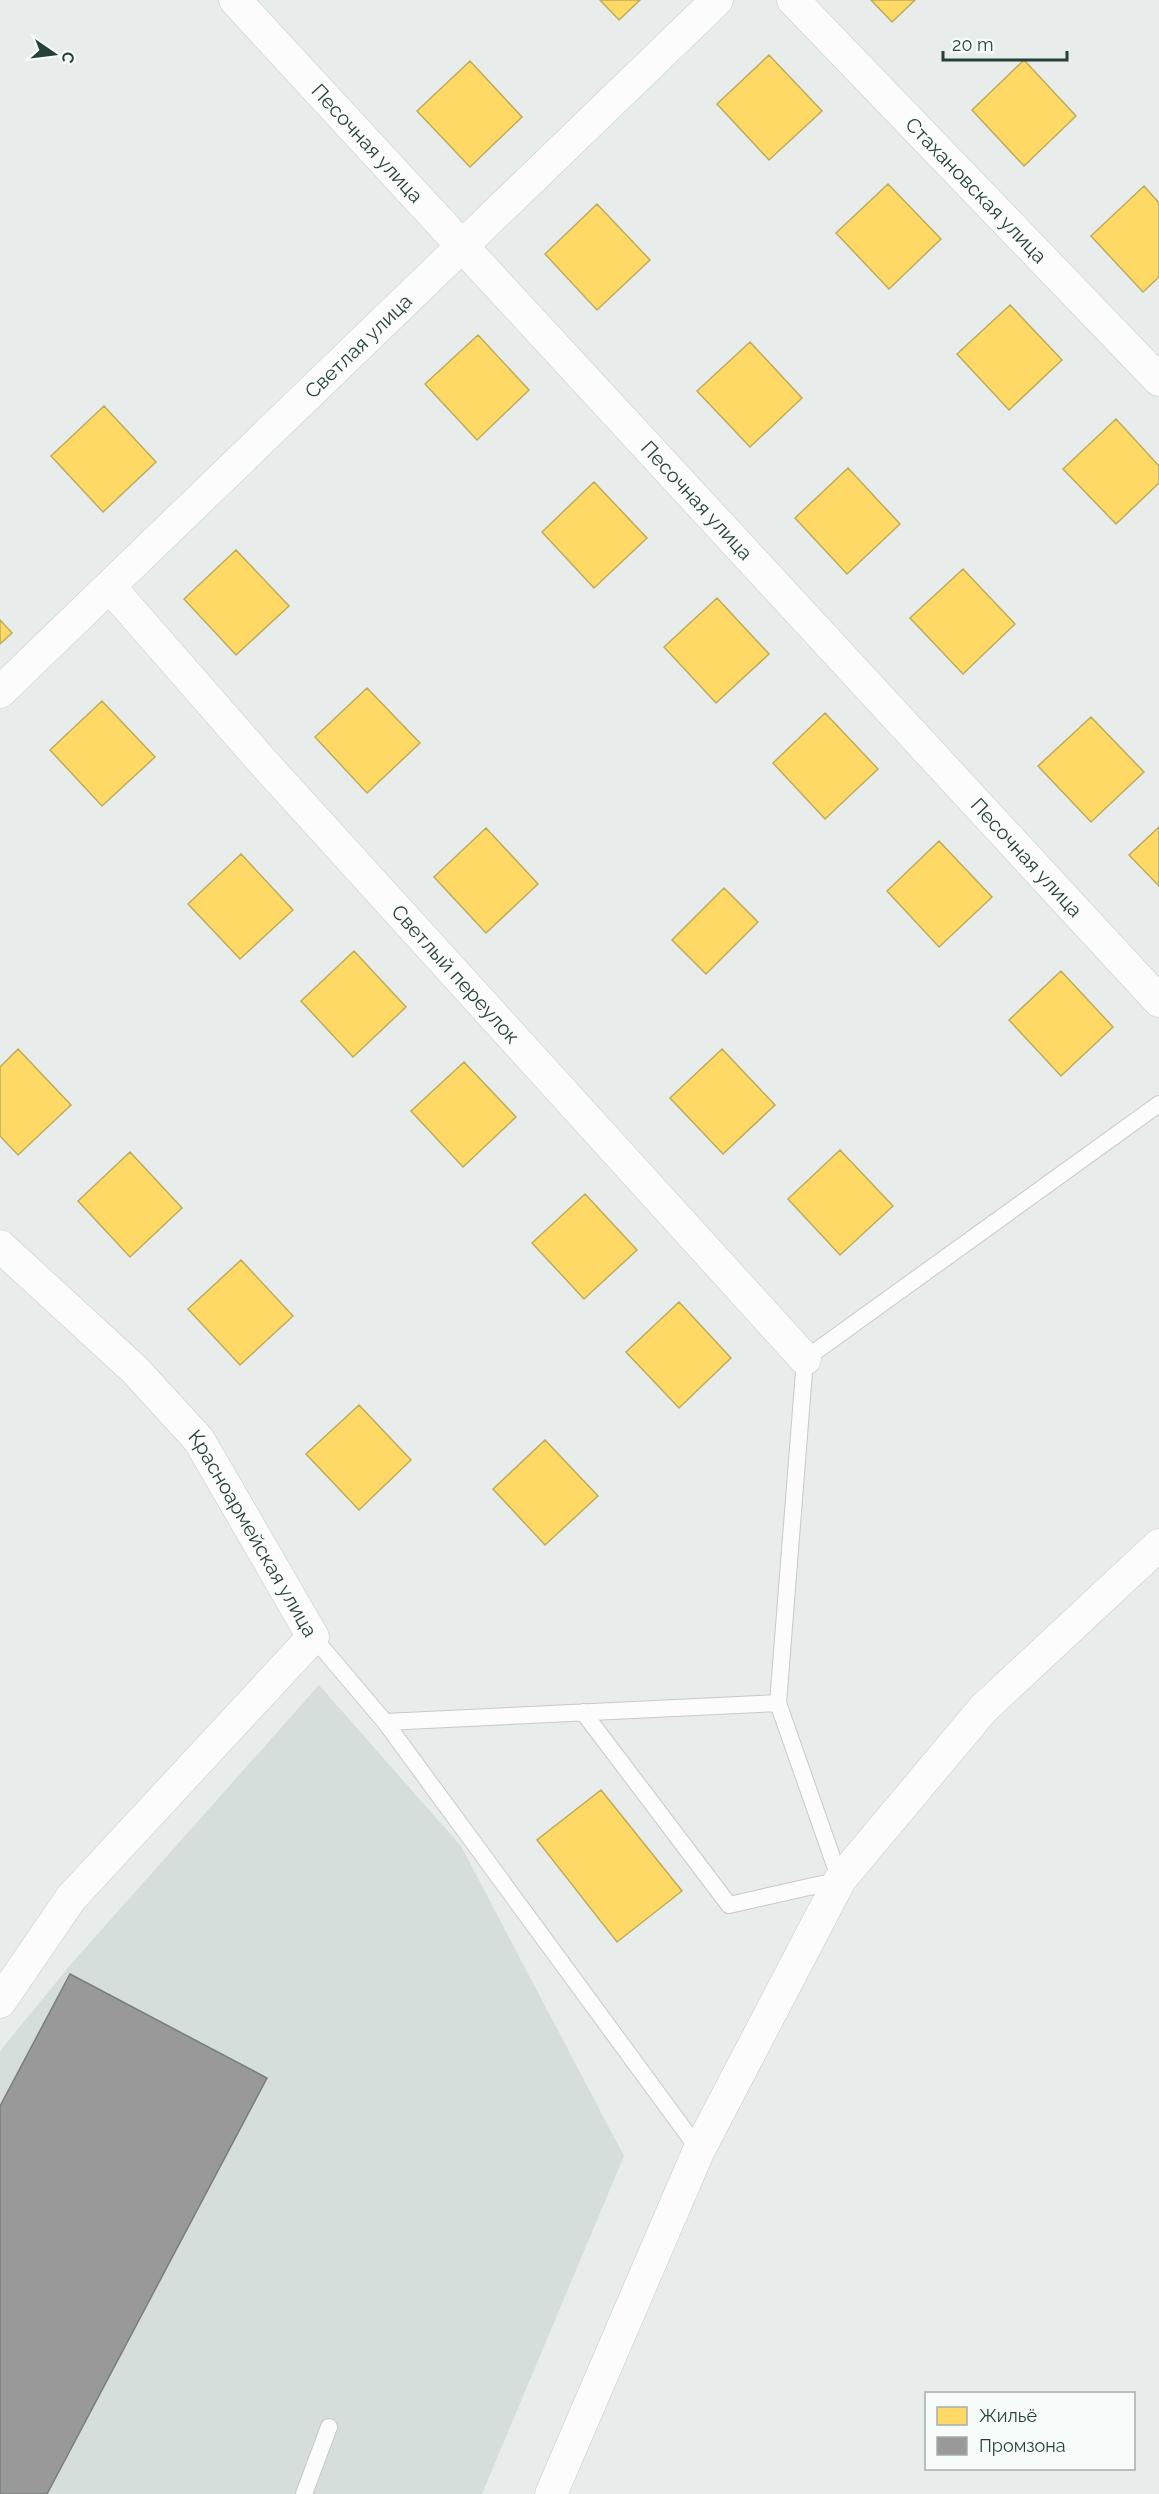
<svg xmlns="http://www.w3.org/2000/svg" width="1159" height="2494" font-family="Raleway,sans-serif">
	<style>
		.built { fill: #d6dedb }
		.homes { fill: #ffd966; stroke: #bdac59; stroke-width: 1.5 }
		.industry { fill: #999; stroke: #767f7c; stroke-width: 1.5 }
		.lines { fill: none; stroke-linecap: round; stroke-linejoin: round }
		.lane-casing { stroke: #c5cac8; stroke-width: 18 }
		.street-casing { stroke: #c5cac8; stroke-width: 33 }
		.lane { stroke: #fcfcfc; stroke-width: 16 }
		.street { stroke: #fcfcfc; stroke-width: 32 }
		.labels { text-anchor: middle; stroke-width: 6; stroke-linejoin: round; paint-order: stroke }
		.street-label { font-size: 20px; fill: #24423a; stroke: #f7fbf9 }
	</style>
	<rect width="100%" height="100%" fill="#e8edeb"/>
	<!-- built -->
	<path class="built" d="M319,1685L461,1846L624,2156L482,2494H0V2051L71,1964Z"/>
	<!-- homes -->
	<path class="homes" d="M600,0H640L619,20Z
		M871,0H915L892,22Z
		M769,55L822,111L769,160L717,104Z
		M1024,60L1076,116L1024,166L972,110Z
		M470,61L522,117L470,167L417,111Z
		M888,184L941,239L889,289L836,233Z
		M1144,186L1159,203V277L1143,292L1091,236Z
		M597,204L650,260L597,310L545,254Z
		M1010,305L1062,360L1009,410L957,354Z
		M478,335L529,390L477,440L425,384Z
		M750,342L802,398L750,447L697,391Z
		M104,406L156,462L103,512L51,456Z
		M1116,419L1159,466V483L1116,524L1063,469Z
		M848,468L900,524L847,574L795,518Z
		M594,482L647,538L594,588L542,532Z
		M236,550L289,606L236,655L184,599Z
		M963,569L1015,624L963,674L910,618Z
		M717,598L769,654L716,703L664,647Z
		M0,620L12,633L0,644Z
		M367,688L420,743L367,793L315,737Z
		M102,701L155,757L102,806L50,750Z
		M825,713L878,769L825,819L773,763Z
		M1091,717L1144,772L1091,822L1038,766Z
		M1159,827V886L1129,855Z
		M486,828L538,884L486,933L434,877Z
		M939,841L992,897L939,947L887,891Z
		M241,854L293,910L240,959L188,904Z
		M724,888L758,922L706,974L672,940Z
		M354,951L406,1007L353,1057L301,1001Z
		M1061,971L1113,1027L1061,1076L1009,1020Z
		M18,1049L71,1105L18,1155L0,1136V1067Z
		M722,1049L775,1105L723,1154L670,1098Z
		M464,1062L516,1117L463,1167L411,1111Z
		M840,1150L893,1206L840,1255L788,1199Z
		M130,1152L182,1208L130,1257L78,1201Z
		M585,1194L637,1250L584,1299L532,1243Z
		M241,1260L293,1316L240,1365L188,1309Z
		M679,1302L731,1358L679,1408L626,1352Z
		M359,1405L411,1460L359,1510L306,1454Z
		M545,1440L598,1496L545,1545L493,1489Z
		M601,1790L682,1891L617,1942L537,1840Z"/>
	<!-- industry -->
	<path class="industry" d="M70,1974L267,2078L47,2494H0V2106Z"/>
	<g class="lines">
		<!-- lane casing -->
		<g class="lane-casing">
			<path id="lane" d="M313,1637L385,1722L699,2150
				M583,1712L729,1905L840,1880L778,1703L805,1359L1159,1104
				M385,1722L778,1703
				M304,2494L329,2427"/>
		</g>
		<!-- street casing -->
		<g class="street-casing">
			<g id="street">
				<path id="s1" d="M235,0L1159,1001"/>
				<path id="s2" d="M793,0L1159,380"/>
				<path id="s3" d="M110,587L262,761L805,1359"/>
				<path id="s4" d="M0,692L717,0"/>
				<path id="s5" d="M0,1246L135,1370L199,1440L313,1637L71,1898L0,2002"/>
				<path d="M551,2494L699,2150L840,1880L983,1709L1159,1545"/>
			</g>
		</g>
		<!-- lane -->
		<use href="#lane" class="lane"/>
		<!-- street -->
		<use href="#street" class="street"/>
	</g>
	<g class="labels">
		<!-- street labels -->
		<g class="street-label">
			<text dy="7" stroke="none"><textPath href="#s1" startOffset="195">Песочная улица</textPath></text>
			<text dy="7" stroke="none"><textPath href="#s2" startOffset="264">Стахановская улица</textPath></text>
			<text dy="7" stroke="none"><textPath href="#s4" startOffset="498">Светлая улица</textPath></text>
			<text dy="7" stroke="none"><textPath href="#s1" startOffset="681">Песочная улица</textPath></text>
			<text dy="7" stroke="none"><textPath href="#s1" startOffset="1167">Песочная улица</textPath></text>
			<text dy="7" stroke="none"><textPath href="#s3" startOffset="519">Светлый переулок</textPath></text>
			<text dy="7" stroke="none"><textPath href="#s5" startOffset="386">Красноармейская улица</textPath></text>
		</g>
	</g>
	<!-- legend -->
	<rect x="925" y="2392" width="210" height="78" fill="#f7fbf9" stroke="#a3b1ad" stroke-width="1.5"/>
	<rect x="937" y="2407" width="30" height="18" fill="#ffd966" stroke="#a3b1ad" stroke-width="1.5"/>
	<text x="979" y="2422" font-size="18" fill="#24423a">Жильё</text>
	<rect x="937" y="2437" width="30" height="18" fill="#999999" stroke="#a3b1ad" stroke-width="1.5"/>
	<text x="979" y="2452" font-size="18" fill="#24423a">Промзона</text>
	<!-- north arrow -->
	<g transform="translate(54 54) rotate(104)" stroke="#f7fbf9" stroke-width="4.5" paint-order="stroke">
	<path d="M0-4.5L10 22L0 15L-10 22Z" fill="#24423a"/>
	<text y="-9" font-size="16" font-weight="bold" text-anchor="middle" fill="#24423a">С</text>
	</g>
	<!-- scale -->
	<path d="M943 51v9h124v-9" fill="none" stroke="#24423a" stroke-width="3"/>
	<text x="952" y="51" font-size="18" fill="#24423a" stroke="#f7fbf9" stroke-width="4.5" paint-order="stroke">20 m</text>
</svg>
